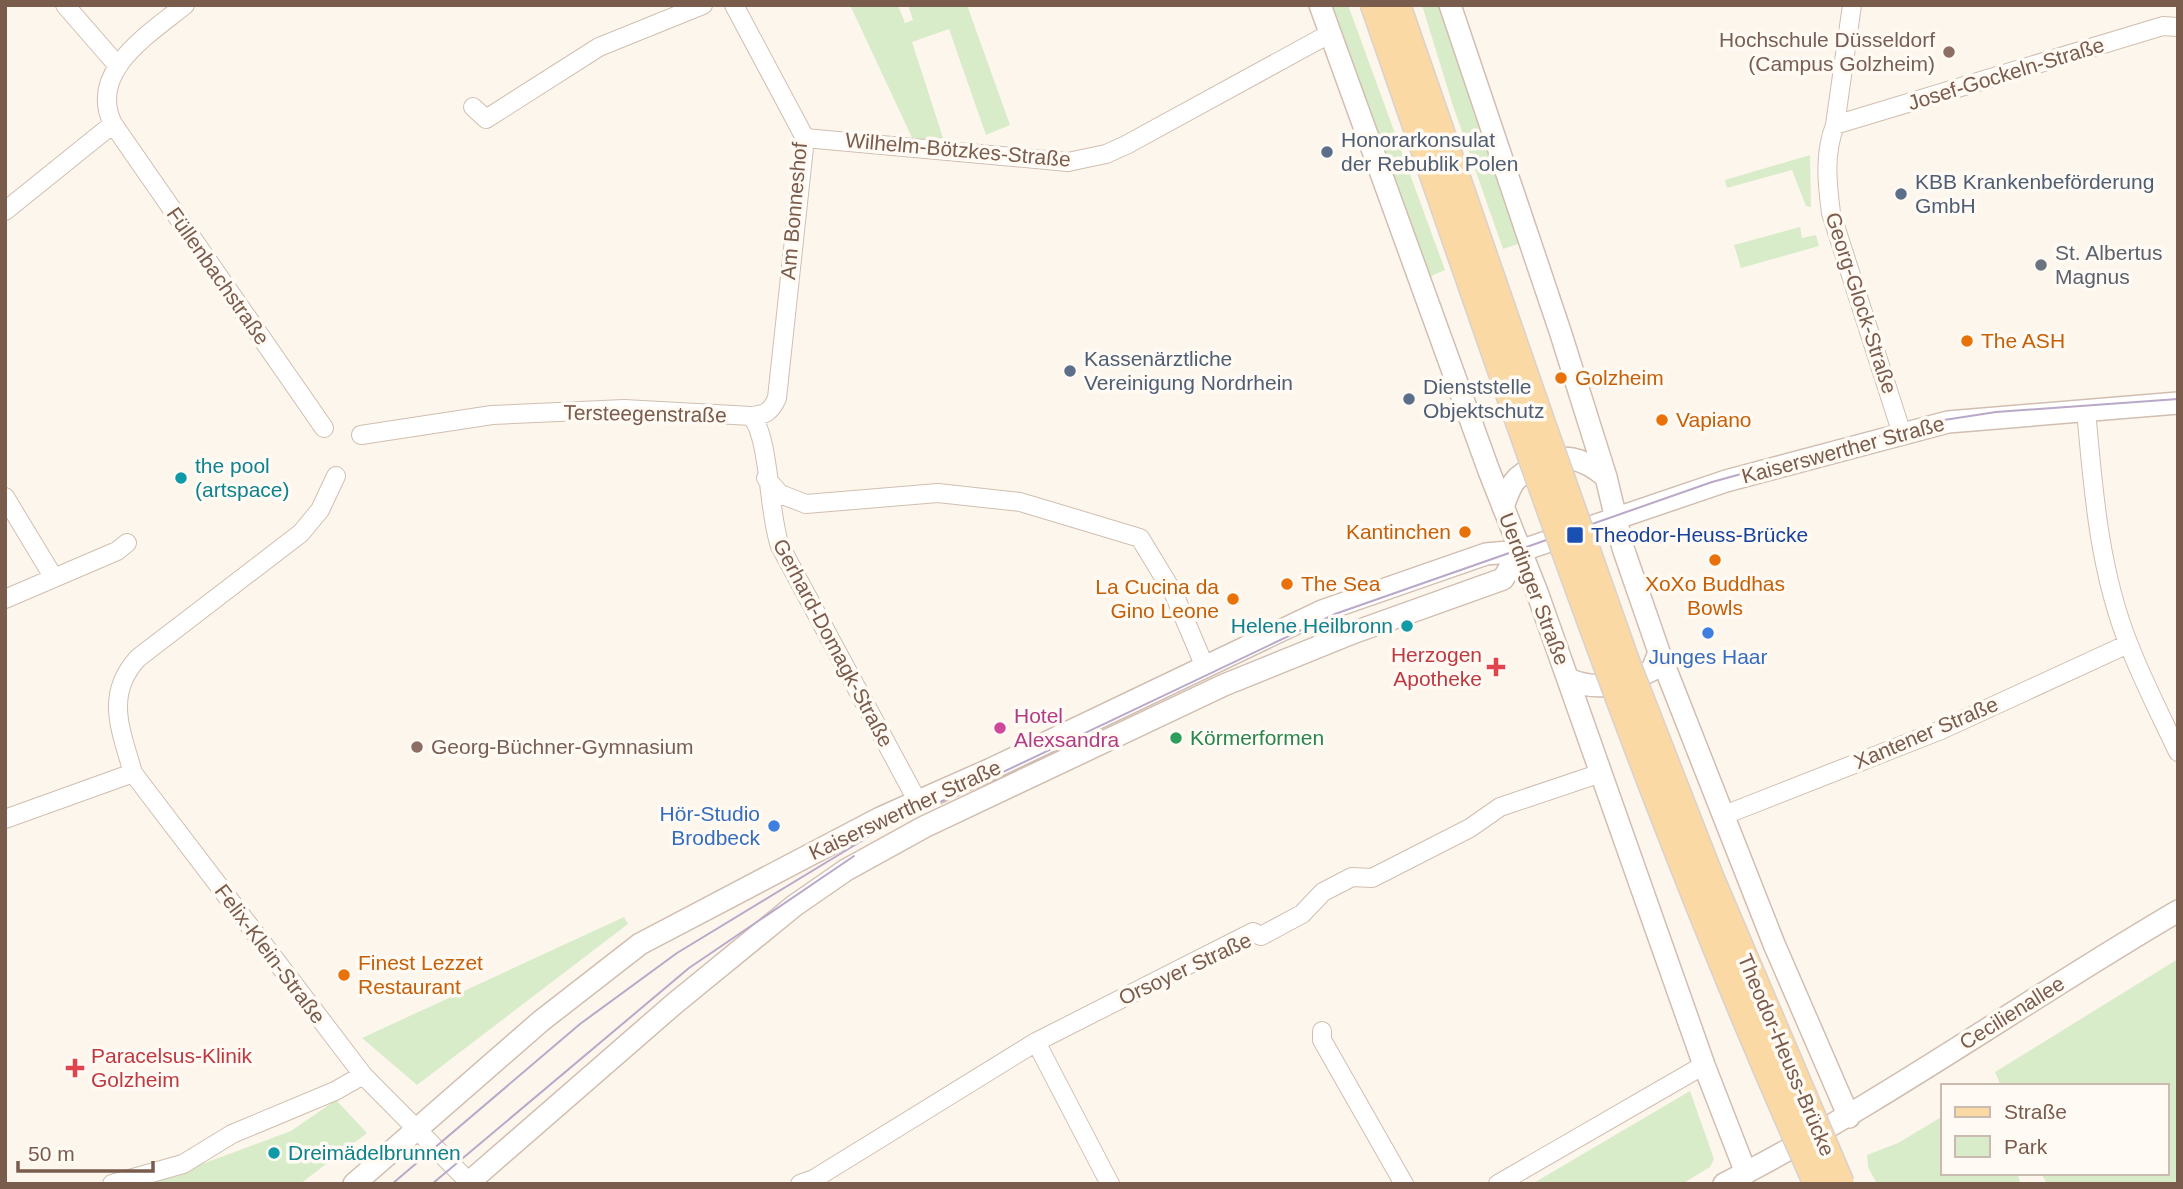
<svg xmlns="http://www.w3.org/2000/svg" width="2183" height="1189" font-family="Helvetica,sans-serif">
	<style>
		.green { fill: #d8ecc9 }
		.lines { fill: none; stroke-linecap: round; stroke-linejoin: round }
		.minor-casing { stroke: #d1beb0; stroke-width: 20 }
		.tertiary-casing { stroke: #d1beb0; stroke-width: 24 }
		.primary-casing { stroke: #dad1cd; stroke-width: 29 }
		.minor { stroke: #fff; stroke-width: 18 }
		.tertiary { stroke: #fff; stroke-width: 21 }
		.primary { stroke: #fbd9a5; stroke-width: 26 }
		.tram { stroke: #b9a8c9; stroke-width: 2 }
		.primary-bridge-casing { stroke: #dad1cd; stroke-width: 29; stroke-linecap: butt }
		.primary-bridge { stroke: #fbd9a5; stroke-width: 26 }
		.education-dot { fill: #8d6e63; stroke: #fffaf3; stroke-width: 2.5 }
		.service-dot { fill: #5c6f8a; stroke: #fffaf3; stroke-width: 2.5 }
		.worship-dot { fill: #6b7280; stroke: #fffaf3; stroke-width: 2.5 }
		.food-dot { fill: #e8710a; stroke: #fffaf3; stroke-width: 2.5 }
		.culture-dot { fill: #0f9aa8; stroke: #fffaf3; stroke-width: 2.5 }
		.transit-dot { fill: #1a4fb4; stroke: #fffaf3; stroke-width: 2.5 }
		.shop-dot { fill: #3f7fe0; stroke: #fffaf3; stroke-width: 2.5 }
		.health-dot { fill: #e0444e; stroke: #fffaf3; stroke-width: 2.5 }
		.hotel-dot { fill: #d1479c; stroke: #fffaf3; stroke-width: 2.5 }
		.leisure-dot { fill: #2e9e5b; stroke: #fffaf3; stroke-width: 2.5 }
		.labels { text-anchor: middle; stroke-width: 7; stroke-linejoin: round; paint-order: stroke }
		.education-label { font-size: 21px; fill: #785e54; stroke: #fffaf3; text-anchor: end }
		.street-label { font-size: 21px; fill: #7a5c4d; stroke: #fffaf3 }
		.service-label { font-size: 21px; fill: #4e5e75; stroke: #fffaf3; text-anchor: start }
		.worship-label { font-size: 21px; fill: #5b616d; stroke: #fffaf3; text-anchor: start }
		.food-label { font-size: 21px; fill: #c56008; stroke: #fffaf3; text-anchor: start }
		.culture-label { font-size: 21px; fill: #0d838f; stroke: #fffaf3; text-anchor: start }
		.transit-label { font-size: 21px; fill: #164399; stroke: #fffaf3; text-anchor: start }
		.health-label { font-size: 21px; fill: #be3a42; stroke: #fffaf3; text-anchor: end }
		.shop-label { font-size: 21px; fill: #366cbe; stroke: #fffaf3 }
		.hotel-label { font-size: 21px; fill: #b23c85; stroke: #fffaf3; text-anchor: start }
		.leisure-label { font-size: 21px; fill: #27864d; stroke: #fffaf3; text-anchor: start }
	</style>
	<rect width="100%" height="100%" fill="#fdf6ec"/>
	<!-- green -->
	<path class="green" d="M850,5H898L905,23L913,20L908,5H967L1010,125L986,135L949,29L912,42L943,138L915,144Z
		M1329,5H1348L1445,270L1429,277Z
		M1422,5H1439L1521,243L1503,249L1453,106Z
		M1810,155L1811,207L1806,206L1792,170L1727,188L1725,180Z
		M1800,227L1802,238L1816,235L1819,246L1741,268L1734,245Z
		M624,917L628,924L417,1085L362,1038Z
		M2178,959V1184H2047L2041,1173H2167V1086H2001L1995,1072Z
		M1690,1091L1714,1159L1710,1167L1682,1184H1532Z
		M336,1100L367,1133L300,1184H134L186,1170L291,1131Z
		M1943,1116V1173H2017L2020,1181L2014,1184H1877L1868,1167L1867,1155L1898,1143Z"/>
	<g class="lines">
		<!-- minor casing -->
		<g class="minor-casing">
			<path id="minor" d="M65,5L118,66
				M1852,5L1835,125C1824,154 1827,182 1831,213L1902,434
				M473,107L486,119L599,47L703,5
				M113,124L324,428
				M1835,125L2163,26L2178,27
				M805,138L1068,162L1106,154L1126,145L1331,33
				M5,211L113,124C87,72 149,34 185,5
				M2086,410C2093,488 2099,571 2129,645C2143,681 2161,716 2178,752
				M751,416C770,436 768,513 780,546L918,802
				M361,435L492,415L624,409L751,416C765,415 771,412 777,398L805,138L734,5
				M766,478L780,494L806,504L938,493L1020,502L1140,538L1174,594L1205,667
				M5,497L54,578
				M5,599L117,551L127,543
				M133,773L363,1075L471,1184
				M1722,816L1941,730L2128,644
				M5,819L133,773C121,730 104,695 138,658L301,533L320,510L336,476
				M1322,1031V1040L1404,1184
				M1036,1042L1110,1184
				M112,1184L183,1164L232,1134L335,1091L363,1075
				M800,1184L814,1179L1036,1042L1253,932L1261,936L1302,914L1323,892L1352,877L1372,878L1470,828L1500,807L1601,773
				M1498,1184L1704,1065"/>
		</g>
		<!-- tertiary casing -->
		<g class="tertiary-casing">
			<path id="tertiary" d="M1320,5L1489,471L1537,592L1704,1065L1746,1173
				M1450,5L1560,331L1606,477L1623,548L1659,652L1774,944L1849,1117
				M1503,507C1506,499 1509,489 1514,482C1520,474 1529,470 1537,466C1563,452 1584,458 1606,477
				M1568,679C1598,692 1624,685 1652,670L1659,652
				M354,1184L541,1021L640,944L880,818L991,769L1322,611L1486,554L1520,551L1726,481L1948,422L2178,403
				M467,1184L674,1004L794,906L846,870L924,827L1224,685L1355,632L1503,579L1520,551
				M1724,1184C1883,1103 2024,1001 2178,911"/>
		</g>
		<!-- primary casing -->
		<g class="primary-casing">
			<path id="primary" d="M1374,5L1519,422
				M1397,5L1539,415"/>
		</g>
		<!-- minor -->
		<use href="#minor" class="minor"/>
		<!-- tertiary -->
		<use href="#tertiary" class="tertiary"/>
		<!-- primary -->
		<use href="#primary" class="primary"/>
		<!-- tram -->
		<path class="tram" d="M392,1184L580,1024L677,953L873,834L1335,614L1712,482L1931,422L1996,412L2178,399
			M432,1184L689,968L854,856"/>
		<!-- primary-bridge casing -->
		<g class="primary-bridge-casing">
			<path id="primary-bridge" d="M1539,415L1627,664L1711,879L1841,1184
				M1519,422C1610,680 1705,935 1817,1184"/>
		</g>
		<!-- primary-bridge -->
		<use href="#primary-bridge" class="primary-bridge"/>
	</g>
	<!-- markers -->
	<g class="education-dot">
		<circle cx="1949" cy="52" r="7"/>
		<circle cx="417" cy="747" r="7"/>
	</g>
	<g class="service-dot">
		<circle cx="1327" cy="152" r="7"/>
		<circle cx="1901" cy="194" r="7"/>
		<circle cx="1070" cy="371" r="7"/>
		<circle cx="1409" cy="399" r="7"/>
	</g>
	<circle class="worship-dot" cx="2041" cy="265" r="7"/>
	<g class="food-dot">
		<circle cx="1967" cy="341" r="7"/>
		<circle cx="1561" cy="378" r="7"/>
		<circle cx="1662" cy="420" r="7"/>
		<circle cx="1465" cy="532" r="7"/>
		<circle cx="1715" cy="560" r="7"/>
		<circle cx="1287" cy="584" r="7"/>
		<circle cx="1233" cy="599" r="7"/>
		<circle cx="344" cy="975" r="7"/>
	</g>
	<g class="culture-dot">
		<circle cx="181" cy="478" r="7"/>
		<circle cx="1407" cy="626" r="7"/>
		<circle cx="274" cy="1153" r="7"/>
	</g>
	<rect class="transit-dot" x="1566" y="526" width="18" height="18" rx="3.5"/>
	<g class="shop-dot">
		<circle cx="1708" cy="633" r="7"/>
		<circle cx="774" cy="826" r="7"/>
	</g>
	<g class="health-dot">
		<path d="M1492.5 656.5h7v7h7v7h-7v7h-7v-7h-7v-7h7z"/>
		<path d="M71.5 1057.5h7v7h7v7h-7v7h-7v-7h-7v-7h7z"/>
	</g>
	<circle class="hotel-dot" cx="1000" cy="728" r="7"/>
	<circle class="leisure-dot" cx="1176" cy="738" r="7"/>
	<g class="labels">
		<!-- education labels -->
		<g class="education-label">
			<text x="1935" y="47">Hochschule Düsseldorf<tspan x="1935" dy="24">(Campus Golzheim)</tspan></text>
			<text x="431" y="754" text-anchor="start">Georg-Büchner-Gymnasium</text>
		</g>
		<!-- street labels -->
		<g class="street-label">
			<text transform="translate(2006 74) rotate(-17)" y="7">Josef-Gockeln-Straße</text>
			<text transform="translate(958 150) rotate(5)" y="7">Wilhelm-Bötzkes-Straße</text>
			<text transform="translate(794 211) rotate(-85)" y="7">Am Bonneshof</text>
			<text transform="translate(218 276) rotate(55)" y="7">Füllenbachstraße</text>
			<text transform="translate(1861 303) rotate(72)" y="7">Georg-Glock-Straße</text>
			<text transform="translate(645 414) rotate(1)" y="7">Tersteegenstraße</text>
			<text transform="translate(1843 450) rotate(-15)" y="7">Kaiserswerther Straße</text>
			<text transform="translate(1534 589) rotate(69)" y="7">Uerdinger Straße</text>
			<text transform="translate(833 643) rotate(62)" y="7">Gerhard-Domagk-Straße</text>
			<text transform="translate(1926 733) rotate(-23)" y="7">Xantener Straße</text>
			<text transform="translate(905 810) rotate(-25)" y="7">Kaiserswerther Straße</text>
			<text transform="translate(270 954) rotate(53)" y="7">Felix-Klein-Straße</text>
			<text transform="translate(1185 969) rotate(-25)" y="7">Orsoyer Straße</text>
			<text transform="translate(2012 1013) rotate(-32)" y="7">Cecilienallee</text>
			<text transform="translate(1786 1055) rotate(67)" y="7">Theodor-Heuss-Brücke</text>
		</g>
		<!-- service labels -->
		<g class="service-label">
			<text x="1341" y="147">Honorarkonsulat<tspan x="1341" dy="24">der Rebublik Polen</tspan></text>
			<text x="1915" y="189">KBB Krankenbeförderung<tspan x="1915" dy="24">GmbH</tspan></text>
			<text x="1084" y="366">Kassenärztliche<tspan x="1084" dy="24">Vereinigung Nordrhein</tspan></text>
			<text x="1423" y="394">Dienststelle<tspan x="1423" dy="24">Objektschutz</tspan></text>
		</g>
		<!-- worship labels -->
		<g class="worship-label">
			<text x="2055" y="260">St. Albertus<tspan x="2055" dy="24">Magnus</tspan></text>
		</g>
		<!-- food labels -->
		<g class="food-label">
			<text x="1981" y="348">The ASH</text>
			<text x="1575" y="385">Golzheim</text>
			<text x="1676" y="427">Vapiano</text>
			<text x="1451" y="539" text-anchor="end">Kantinchen</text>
			<text x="1301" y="591">The Sea</text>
			<text x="1715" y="591" text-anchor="middle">XoXo Buddhas<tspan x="1715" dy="24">Bowls</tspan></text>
			<text x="1219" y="594" text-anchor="end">La Cucina da<tspan x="1219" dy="24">Gino Leone</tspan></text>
			<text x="358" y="970">Finest Lezzet<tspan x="358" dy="24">Restaurant</tspan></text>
		</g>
		<!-- culture labels -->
		<g class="culture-label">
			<text x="195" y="473">the pool<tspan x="195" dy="24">(artspace)</tspan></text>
			<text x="1393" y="633" text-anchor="end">Helene Heilbronn</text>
			<text x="288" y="1160">Dreimädelbrunnen</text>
		</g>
		<!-- transit labels -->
		<g class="transit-label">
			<text x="1591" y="542">Theodor-Heuss-Brücke</text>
		</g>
		<!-- health labels -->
		<g class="health-label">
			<text x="1482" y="662">Herzogen<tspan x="1482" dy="24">Apotheke</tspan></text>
			<text x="91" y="1063" text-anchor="start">Paracelsus-Klinik<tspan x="91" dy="24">Golzheim</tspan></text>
		</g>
		<!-- shop labels -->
		<g class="shop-label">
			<text x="1708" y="664">Junges Haar</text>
			<text x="760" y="821" text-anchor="end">Hör-Studio<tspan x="760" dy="24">Brodbeck</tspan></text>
		</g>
		<!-- hotel labels -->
		<g class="hotel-label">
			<text x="1014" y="723">Hotel<tspan x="1014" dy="24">Alexsandra</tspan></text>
		</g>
		<!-- leisure labels -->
		<g class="leisure-label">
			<text x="1190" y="745">Körmerformen</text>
		</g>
	</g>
	<!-- border -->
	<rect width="2183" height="1189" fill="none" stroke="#7a5c4d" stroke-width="14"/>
	<!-- legend -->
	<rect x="1941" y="1084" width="228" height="91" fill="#fffaf3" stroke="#cabbb1" stroke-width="2"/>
	<rect x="1955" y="1107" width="35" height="10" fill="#fbd9a5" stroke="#cabbb1" stroke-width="2"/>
	<text x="2004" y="1119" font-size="21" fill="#7a5c4d">Straße</text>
	<rect x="1955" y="1136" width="35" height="21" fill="#d8ecc9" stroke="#cabbb1" stroke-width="2"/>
	<text x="2004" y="1154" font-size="21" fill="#7a5c4d">Park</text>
	<!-- scale -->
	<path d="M18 1161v10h135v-10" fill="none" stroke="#7a5c4d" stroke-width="3.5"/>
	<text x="28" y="1161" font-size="21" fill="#7a5c4d" stroke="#fffaf3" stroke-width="5" paint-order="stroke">50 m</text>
</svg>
